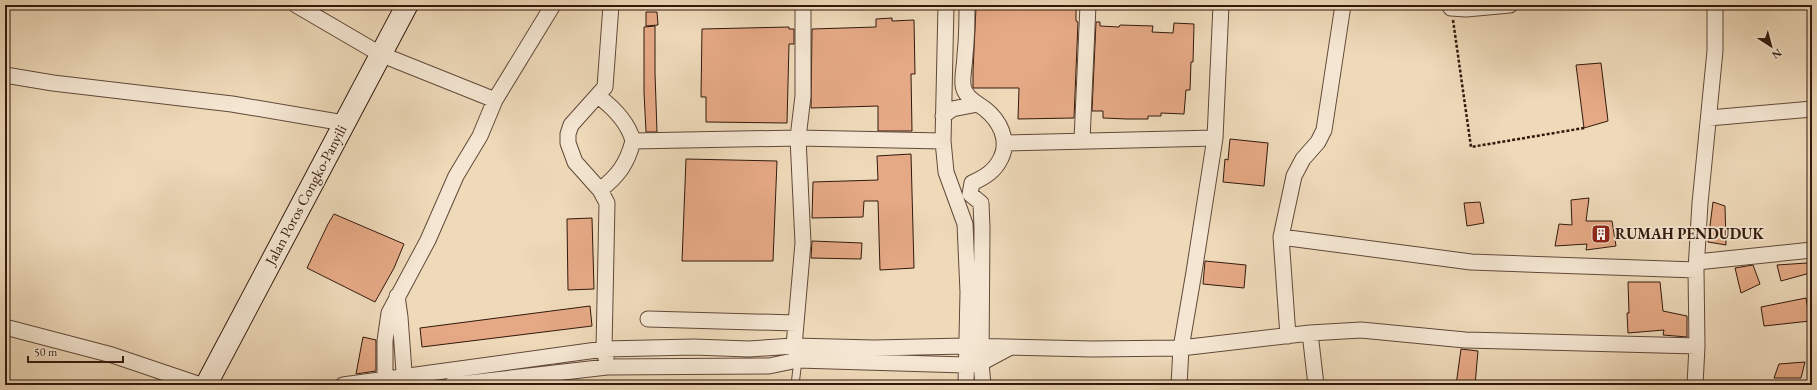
<svg xmlns="http://www.w3.org/2000/svg" width="1817" height="390" font-family="'EB Garamond',serif">
	<style>
		.building { fill: #e5a985; stroke: #32190d }
		.lines { fill: none; stroke-linecap: round; stroke-linejoin: round }
		.service-casing { stroke: #614938; stroke-width: 9 }
		.minor-casing { stroke: #614938; stroke-width: 17 }
		.secondary-casing { stroke: #32190d; stroke-width: 23 }
		.path { stroke: #32190d; stroke-width: 2.5; stroke-dasharray: 3 2; stroke-linecap: butt }
		.service { stroke: #f4e6d2; stroke-width: 7 }
		.minor { stroke: #f4e6d2; stroke-width: 15 }
		.secondary { stroke: #f4e6d2; stroke-width: 21 }
		.labels { text-anchor: middle; stroke-width: 3.5; stroke-linejoin: round; paint-order: stroke }
		.street-label { font-size: 15px; fill: #32190d; stroke: #f4e6d2 }
		.poi-label { font-size: 15px; font-weight: bold; fill: #32190d; stroke: #f4e6d2; text-anchor: start }
	</style>
	<rect width="100%" height="100%" fill="#eed9b9"/>
	<filter id="stains"><feTurbulence type="fractalNoise" baseFrequency=".005" numOctaves="4"/><feColorMatrix values="0 0 0 0 .2 0 0 0 0 .09 0 0 0 0 .02 0 0 0 .5 -.17"/></filter>
	<radialGradient id="worn" r=".72"><stop offset=".6" stop-color="#630" stop-opacity="0"/><stop offset="1" stop-color="#630" stop-opacity=".3"/></radialGradient>
	<!-- building -->
	<path class="building" d="M996,5H1076V21L1078,22L1074,118L1018,119L1019,88H973V71L976,7H996Z
		M646,12H657L658,25L646,26Z
		M892,18V21L914,20L915,74H911L912,131H878V106L811,108L812,29L876,27V19Z
		M1096,22H1100V26L1119,27L1120,25L1153,26L1152,32L1173,33L1174,23L1194,24L1193,62H1191L1190,90H1186L1184,114L1161,113V116H1148V119H1127L1103,118V111H1092Z
		M655,26V73L657,132H646L644,92V27Z
		M789,27V29H794V44H789L787,123L706,122V97H701L702,29Z
		M1601,63L1608,121L1584,128L1576,65Z
		M1230,139L1268,143L1264,186L1223,182L1225,159L1228,160Z
		M911,154L914,268L880,270L878,201H864L863,217L812,218L813,182L878,180L877,156Z
		M686,159L777,161L773,261H682Z
		M1589,198L1586,221H1612L1616,246L1586,250L1587,244L1555,246L1559,224L1572,225L1571,200Z
		M1480,202L1484,223L1467,226L1464,203Z
		M1713,202L1725,206L1726,245L1708,242Z
		M334,214L404,244L394,268L375,302L307,268L328,224Z
		M592,218L594,289L568,290L567,219Z
		M812,241L862,243L861,259L811,258Z
		M1205,261L1246,265L1244,288L1203,284Z
		M1807,263L1810,273L1781,281L1777,265Z
		M1753,265L1760,284L1741,293L1735,268Z
		M1628,282H1660L1663,311L1687,316V337L1663,335L1664,330L1628,333L1627,313H1629Z
		M1806,298L1810,321L1764,326L1761,307Z
		M590,306L592,326L422,347L420,328Z
		M363,337L376,340V371L356,374Z
		M1461,349L1478,351L1475,385H1456Z
		M1805,362L1801,378H1774L1779,364Z"/>
	<g class="lines">
		<!-- service casing -->
		<g class="service-casing">
			<path id="service" d="M795,385L798,360"/>
		</g>
		<!-- minor casing -->
		<g class="minor-casing">
			<path id="minor" d="M296,5L380,54L495,100
				M946,5L943,141L946,172L965,224L968,292L966,385
				M967,5C967,22 967,38 965,54C965,64 962,75 963,85C964,97 977,103 985,109C999,120 1010,140 1001,158C995,171 985,177 972,183L970,194L981,203L982,228L981,363L983,385
				M1449,5L1451,8L1466,9L1510,5
				M5,75L53,83L232,104L344,123
				M598,96C614,108 628,122 633,141C627,164 618,176 600,190
				M943,116L952,109L978,104
				M1709,118L1812,109
				M1082,140L1088,5
				M633,141L798,138L943,141
				M1005,143L1215,138
				M1281,237L1471,262L1696,270
				M1697,262L1812,250
				M397,296L400,317L405,385
				M648,319L796,323
				M5,327L112,355L201,385
				M1310,333L1316,385
				M1288,336L1281,237L1294,176L1303,159L1318,142L1324,130L1343,5
				M797,355L794,346L803,243L798,138L803,96V5
				M606,358L604,349L607,203L600,190L575,162L568,143V134L571,125L605,87L611,5
				M343,385L604,349L694,347L749,349L794,346L874,348L966,346L1092,349L1181,348L1194,272L1215,138L1221,5
				M385,385V341L389,313L428,240L456,176L480,136L495,100L553,5
				M451,385L607,367L769,366L798,360L965,365L981,363L1009,348
				M1179,385L1181,348L1310,333L1361,330L1465,340L1697,346
				M1695,385L1697,346L1696,270L1700,203L1715,51V5"/>
		</g>
		<!-- secondary casing -->
		<g class="secondary-casing">
			<path id="secondary" d="M206,385L407,5"/>
		</g>
		<!-- path -->
		<path class="path" d="M1453,20L1471,147L1584,128"/>
		<!-- service -->
		<use href="#service" class="service"/>
		<!-- minor -->
		<use href="#minor" class="minor"/>
		<!-- secondary -->
		<use href="#secondary" class="secondary"/>
	</g>
	<!-- icons -->
	<defs>
		<g id="building-square" transform="scale(1)"><rect x="-9" y="-9" width="18" height="18" rx="4" fill="#8f2418" stroke="#f4e6d2"/><path d="M-4-6H4V6H1V3H-1V6H-4ZM-2.5-4.3h1.7v1.8h-1.7ZM.8-4.3h1.7v1.8H.8ZM-2.5-1h1.7V.8h-1.7ZM.8-1h1.7V.8H.8Z" fill="#fff"/></g>
	</defs>
	<g fill-rule="evenodd">
		<use href="#building-square" x="1601" y="234"/>
	</g>
	<g class="labels">
		<!-- street labels -->
		<g class="street-label">
			<text transform="translate(306 195) rotate(-62)" y="5">Jalan Poros Congko-Panyili</text>
		</g>
		<!-- poi labels -->
		<g class="poi-label">
			<text x="1615" y="239">RUMAH PENDUDUK</text>
		</g>
	</g>
	<!-- margin -->
	<rect width="1817" height="390" fill="none" stroke="#eed9b9" stroke-width="20"/>
	<rect x="6" y="6" width="1805" height="378" fill="none" stroke="#32190d" stroke-width="2"/>
	<rect x="10" y="10" width="1797" height="370" fill="none" stroke="#32190d"/>
	<!-- north arrow -->
	<g transform="translate(1771 46) rotate(144)" stroke="#f4e6d2" stroke-width="3" paint-order="stroke">
	<path d="M0-3L7 15L0 10L-7 15Z" fill="#32190d"/>
	<text y="-6" font-size="11" font-weight="bold" text-anchor="middle" fill="#32190d">N</text>
	</g>
	<!-- scale -->
	<path d="M28 356v6h95v-6" fill="none" stroke="#32190d" stroke-width="2"/>
	<text x="34" y="356" font-size="12" fill="#32190d" stroke="#f4e6d2" stroke-width="3" paint-order="stroke">50 m</text>
	<rect width="100%" height="100%" filter="url(#stains)"/>
	<rect width="100%" height="100%" fill="url(#worn)"/>
</svg>
